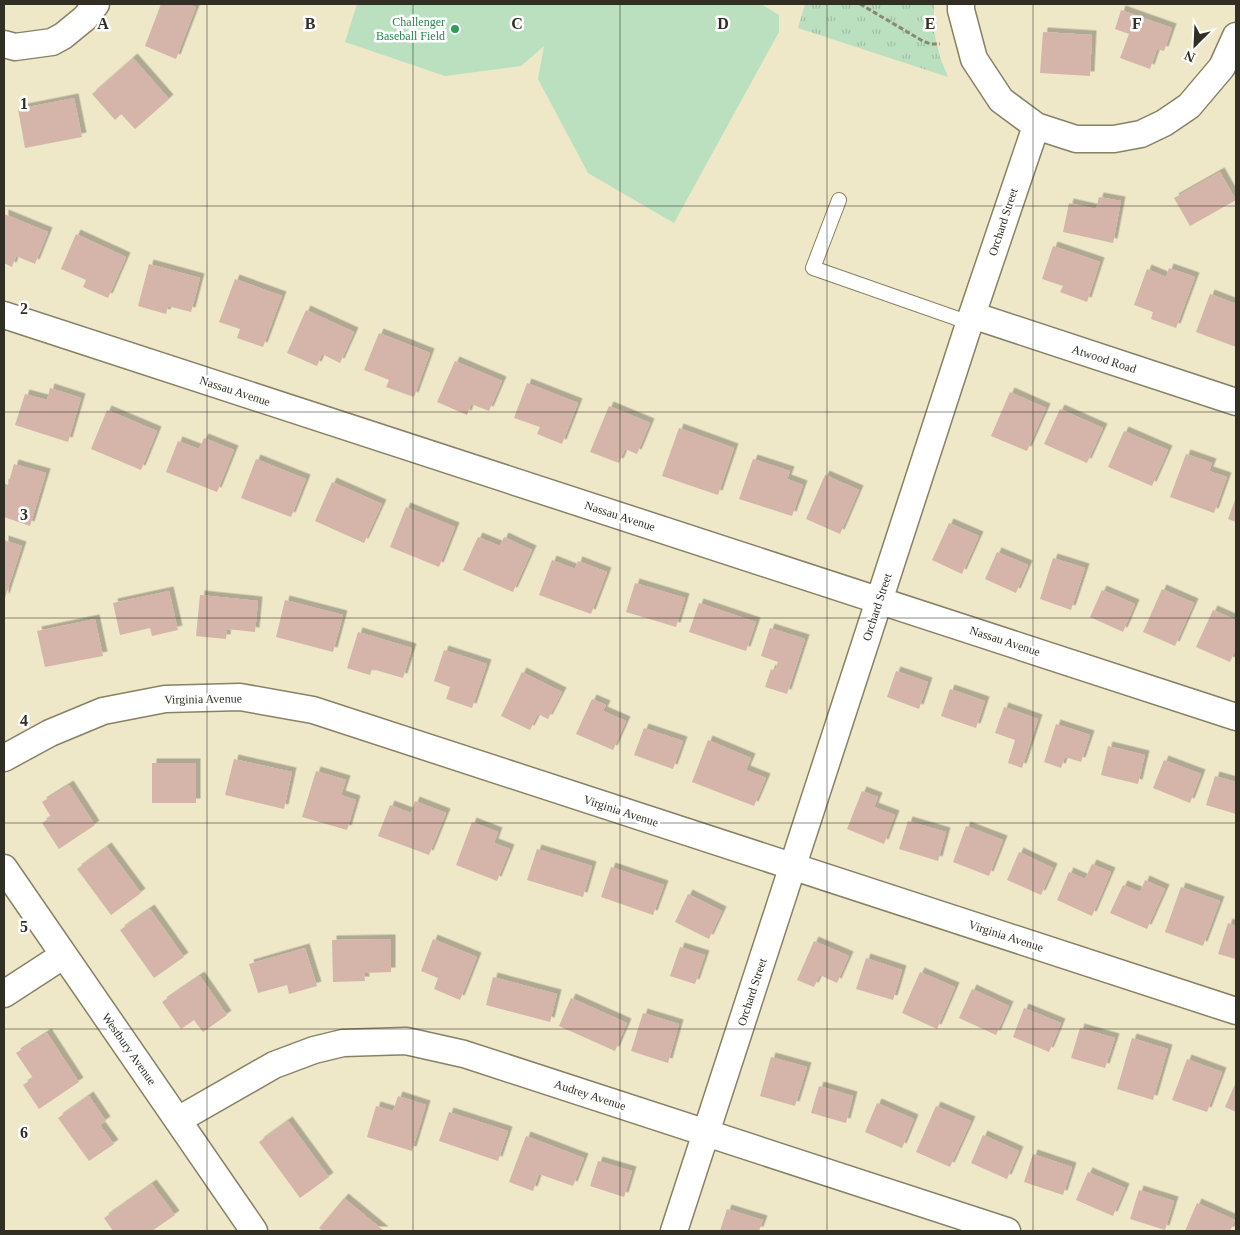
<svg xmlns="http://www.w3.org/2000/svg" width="1240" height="1235" font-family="'Times New Roman',serif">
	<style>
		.grass { fill: #bae0bf }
		.park { fill: url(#park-tufts) }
		.building { fill: #d5b5a9; filter: url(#shadow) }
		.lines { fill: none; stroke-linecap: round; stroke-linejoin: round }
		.service-casing { stroke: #888165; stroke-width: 16 }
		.minor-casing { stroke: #888165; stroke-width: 29 }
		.path { stroke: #8c8772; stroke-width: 3; stroke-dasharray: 5 2.5; stroke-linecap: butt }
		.service { stroke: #fff; stroke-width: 14 }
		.minor { stroke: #fff; stroke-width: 26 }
		.grid { fill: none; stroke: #312f23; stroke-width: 1; stroke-opacity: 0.55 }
		.leisure-dot { fill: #2e9e5b; stroke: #fff; stroke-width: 2 }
		.labels { text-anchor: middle; stroke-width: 5; stroke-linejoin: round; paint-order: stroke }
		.leisure-label { font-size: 12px; fill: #27864d; stroke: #fff; text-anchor: end }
		.street-label { font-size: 12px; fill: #312f23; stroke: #fff }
		.grid-label { font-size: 16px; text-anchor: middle; font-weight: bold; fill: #312f23; stroke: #fff; stroke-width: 5; stroke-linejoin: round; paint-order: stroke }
	</style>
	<defs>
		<pattern id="park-tufts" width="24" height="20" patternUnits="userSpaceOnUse" patternTransform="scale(1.25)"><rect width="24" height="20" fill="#bae0bf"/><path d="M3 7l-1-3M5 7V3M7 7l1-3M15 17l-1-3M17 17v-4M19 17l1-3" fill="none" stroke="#a0c0a4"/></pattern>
		<filter id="shadow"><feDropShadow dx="4.5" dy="-4.5" stdDeviation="0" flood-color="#0004"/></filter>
	</defs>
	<rect width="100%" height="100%" fill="#eee7c8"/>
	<!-- grass -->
	<path class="grass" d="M357,4H761L779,15V32L674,223L588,173L538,79L544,46L521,66L445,76L345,42Z"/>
	<!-- park -->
	<path class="park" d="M805,4H934V32L940,57L948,77L798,28Z"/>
	<!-- building -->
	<path class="building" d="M161,4H187L196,7L176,59L145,46Z
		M1121,10L1172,28L1164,51L1157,49L1150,69L1120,58L1129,34L1115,29Z
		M1043,32L1092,35L1090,76L1040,73Z
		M133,58L169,99L135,129L121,114L115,120L92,94Z
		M74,98L82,137L25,148L18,109Z
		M1220,172L1236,200L1190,226L1174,198Z
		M1099,197L1121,201L1113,243L1063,232L1069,203L1096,209Z
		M4,214L48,232L35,264L16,256L12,267L4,263Z
		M76,234L126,257L108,298L83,287L86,280L61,269Z
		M1053,246L1100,262L1087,302L1060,292L1063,286L1042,279Z
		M149,264L200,278L191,312L168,306L166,314L138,306Z
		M1169,268L1195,277L1176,328L1151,319L1153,312L1134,305L1147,269L1166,277Z
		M235,279L282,296L263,347L237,338L240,329L219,322Z
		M1210,294L1236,304V347L1196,332Z
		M306,310L354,332L340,363L322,354L317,366L287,353Z
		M379,333L430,353L414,397L386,387L389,380L364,370Z
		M455,361L502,381L489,411L471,404L467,415L437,402Z
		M527,383L578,403L562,444L537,434L540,427L514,418Z
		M50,388L81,398L68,442L15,425L25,394L47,400Z
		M1010,392L1046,408L1027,451L991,436Z
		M609,406L650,423L637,454L625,449L619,463L590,452Z
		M1060,409L1103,428L1087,463L1044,444Z
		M107,410L157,431L141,470L91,449Z
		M679,428L734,448L718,495L662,476Z
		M1124,431L1168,450L1152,486L1108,467Z
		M204,438L234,450L217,492L166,472L178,441L199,449Z
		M1186,454L1212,463L1209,471L1227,477L1214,513L1170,497Z
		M256,459L306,479L291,517L241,498Z
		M753,459L790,471L787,479L803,485L792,516L739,499Z
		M14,464L46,473L30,526L4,517V483L8,485Z
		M825,475L859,490L840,534L806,519Z
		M332,482L382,504L364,543L315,521Z
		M1236,497V522L1228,519Z
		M406,507L455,527L439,567L390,547Z
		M949,523L979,536L962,574L932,560Z
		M478,537L500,546L504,537L532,550L513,592L463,570Z
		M4,540L22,546L5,598L4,597Z
		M997,552L1028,565L1016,593L985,579Z
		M1053,558L1085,568L1071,610L1040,599Z
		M552,560L575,569L578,561L607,572L591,614L539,595Z
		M635,583L685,598L676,627L626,612Z
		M1162,589L1194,603L1175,646L1143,632Z
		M1102,590L1135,604L1123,632L1090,617Z
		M169,591L178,630L152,636L150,628L120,635L113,603Z
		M200,595L258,601L255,632L227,629L226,639L196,636Z
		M285,600L343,615L333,652L276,637Z
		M699,603L756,622L746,651L689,632Z
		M1213,610L1236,620V648L1230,662L1196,647Z
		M95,619L103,656L45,667L37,631Z
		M770,628L805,639L787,694L765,687L771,669L775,671L778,662L761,656Z
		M358,632L412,648L403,678L372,669L370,675L347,668Z
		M444,650L487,664L472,708L446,699L450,687L434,681Z
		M896,671L928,682L919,709L887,697Z
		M522,672L562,692L548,719L538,714L530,730L501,716Z
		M950,689L985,701L976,728L941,716Z
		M592,699L606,705L603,711L626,721L613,750L576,734Z
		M1004,707L1038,719L1022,768L1008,763L1015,740L995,733Z
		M1056,724L1090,735L1081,762L1065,757L1061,768L1044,762Z
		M644,728L683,741L673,769L634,755Z
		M708,740L751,758L746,770L766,778L754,806L692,782Z
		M1108,746L1145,755L1138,784L1101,775Z
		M234,759L292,772L284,809L225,795Z
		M1164,760L1201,774L1190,803L1153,788Z
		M152,763H196V803H152Z
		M316,771L346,780L341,795L356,800L347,830L302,817Z
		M1215,776L1236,782V814L1206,805Z
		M69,785L95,825L59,849L42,823L51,817L42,802Z
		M862,791L878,797L874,807L895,815L884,844L847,829Z
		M415,801L446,813L429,855L378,836L390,805L411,813Z
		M908,821L946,832L938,861L899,849Z
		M472,822L498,832L494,843L510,849L497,881L456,865Z
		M966,826L1003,840L989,876L953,862Z
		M107,847L141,893L111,915L77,869Z
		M537,849L592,866L583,897L527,880Z
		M1019,852L1053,868L1041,895L1007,880Z
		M1092,864L1111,872L1092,916L1057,900L1069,872L1085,879Z
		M611,867L664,885L653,915L601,897Z
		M1145,880L1165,889L1147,929L1110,913L1123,885L1140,892Z
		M1181,887L1220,901L1203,946L1165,932Z
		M688,894L722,911L709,939L675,922Z
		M150,909L184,957L154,978L120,930Z
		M1228,923L1236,926V959L1218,954Z
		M391,939V972L364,973L365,981L333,982L332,940Z
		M433,939L477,957L460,1000L434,989L438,978L421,971Z
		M814,941L849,956L837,983L820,975L814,987L797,980Z
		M680,947L705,955L695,984L670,976Z
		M305,948L317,986L289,994L287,985L258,993L249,964Z
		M866,958L902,970L893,1000L856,989Z
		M920,972L955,987L937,1029L902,1013Z
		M200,976L227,1015L203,1032L194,1020L181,1029L162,1002Z
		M493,977L557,994L550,1022L486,1005Z
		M972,989L1009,1006L996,1035L959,1018Z
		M571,998L627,1023L615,1051L559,1026Z
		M1024,1008L1061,1023L1049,1052L1013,1037Z
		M643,1013L679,1024L668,1063L631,1051Z
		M1080,1028L1115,1038L1105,1068L1071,1058Z
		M47,1033L79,1082L39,1109L23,1085L33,1078L16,1053Z
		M1132,1038L1168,1049L1153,1100L1117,1089Z
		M771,1057L807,1067L795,1106L760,1096Z
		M1187,1059L1222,1072L1207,1112L1172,1100Z
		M1236,1082V1112L1225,1107Z
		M819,1086L853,1096L846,1123L811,1113Z
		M89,1096L106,1121L100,1125L114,1144L89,1161L58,1118Z
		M398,1096L426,1105L412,1151L367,1137L376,1106L393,1111Z
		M877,1103L914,1119L902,1148L865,1132Z
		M936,1106L971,1121L950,1167L916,1152Z
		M449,1112L508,1131L498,1161L439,1141Z
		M288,1121L329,1177L300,1198L259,1142Z
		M983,1135L1019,1151L1007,1179L971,1163Z
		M526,1136L584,1158L573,1186L539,1174L533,1191L509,1182Z
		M1033,1154L1072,1167L1063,1195L1024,1182Z
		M598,1161L632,1171L624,1197L590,1186Z
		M1088,1172L1125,1188L1113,1216L1076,1200Z
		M152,1184L175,1215L152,1231H113L104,1218Z
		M1139,1190L1174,1201L1165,1230L1130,1219Z
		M344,1198L384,1231H323L319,1228Z
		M1197,1203L1235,1220L1230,1231H1185Z
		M727,1209L763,1220L759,1231H720Z"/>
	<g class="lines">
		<!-- service casing -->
		<g class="service-casing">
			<path id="service" d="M839,200L813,268L970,323"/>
		</g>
		<!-- minor casing -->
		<g class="minor-casing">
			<path id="minor" d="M4,44L15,47L52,42L63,36L85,18L96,4
				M1036,126L1076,139H1114L1141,134L1164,123L1189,106L1222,67L1236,36
				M4,315L1236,717
				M972,315L1236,402
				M4,758L50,733L103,711L165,699L240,697L313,710L1236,1011
				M4,868L254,1231
				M4,994L64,955
				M178,1120L274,1065L314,1050L343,1043L406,1041L464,1054L1007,1231
				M674,1231L972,315L1036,126L1001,100L974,59L961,10V4"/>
		</g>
		<!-- path -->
		<path class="path" d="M860,4L921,40L930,44H940"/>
		<!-- service -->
		<use href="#service" class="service"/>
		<!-- minor -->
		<use href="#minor" class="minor"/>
	</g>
	<!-- grid -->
	<path class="grid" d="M207,4V1231M413,4V1231M620,4V1231M827,4V1231M1033,4V1231M4,206H1236M4,412H1236M4,618H1236M4,823H1236M4,1029H1236"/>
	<!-- markers -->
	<circle class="leisure-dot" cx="455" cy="29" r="5"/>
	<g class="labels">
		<!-- leisure labels -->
		<g class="leisure-label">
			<text x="445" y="26">Challenger<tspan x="445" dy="14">Baseball Field</tspan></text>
		</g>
		<!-- street labels -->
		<g class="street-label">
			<text transform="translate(1003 222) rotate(-72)" y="4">Orchard Street</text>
			<text transform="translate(1104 359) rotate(18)" y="4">Atwood Road</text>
			<text transform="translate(235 391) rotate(18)" y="4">Nassau Avenue</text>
			<text transform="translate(620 516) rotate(18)" y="4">Nassau Avenue</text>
			<text transform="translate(877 607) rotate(-72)" y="4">Orchard Street</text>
			<text transform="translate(1005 641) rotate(18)" y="4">Nassau Avenue</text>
			<text transform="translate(203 699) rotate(-1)" y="4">Virginia Avenue</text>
			<text transform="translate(621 811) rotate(18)" y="4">Virginia Avenue</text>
			<text transform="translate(1006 936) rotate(18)" y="4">Virginia Avenue</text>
			<text transform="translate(752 992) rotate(-72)" y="4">Orchard Street</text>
			<text transform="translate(129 1049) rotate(55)" y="4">Westbury Avenue</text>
			<text transform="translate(590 1095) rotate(18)" y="4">Audrey Avenue</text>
		</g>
	</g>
	<g class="grid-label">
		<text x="103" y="29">A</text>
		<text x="310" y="29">B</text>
		<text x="517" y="29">C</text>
		<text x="723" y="29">D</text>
		<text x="930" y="29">E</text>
		<text x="1137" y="29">F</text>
		<text x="24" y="109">1</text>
		<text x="24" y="314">2</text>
		<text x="24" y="520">3</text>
		<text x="24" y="726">4</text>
		<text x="24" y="932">5</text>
		<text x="24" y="1138">6</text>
	</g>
	<!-- border -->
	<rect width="1240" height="1235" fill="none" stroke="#312f23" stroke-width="10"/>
	<!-- north arrow -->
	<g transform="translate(1195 45) rotate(204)" stroke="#ffffff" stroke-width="4" paint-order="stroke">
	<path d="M0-4L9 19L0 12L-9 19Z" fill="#312f23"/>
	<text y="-8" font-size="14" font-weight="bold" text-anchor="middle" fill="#312f23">N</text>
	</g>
</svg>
